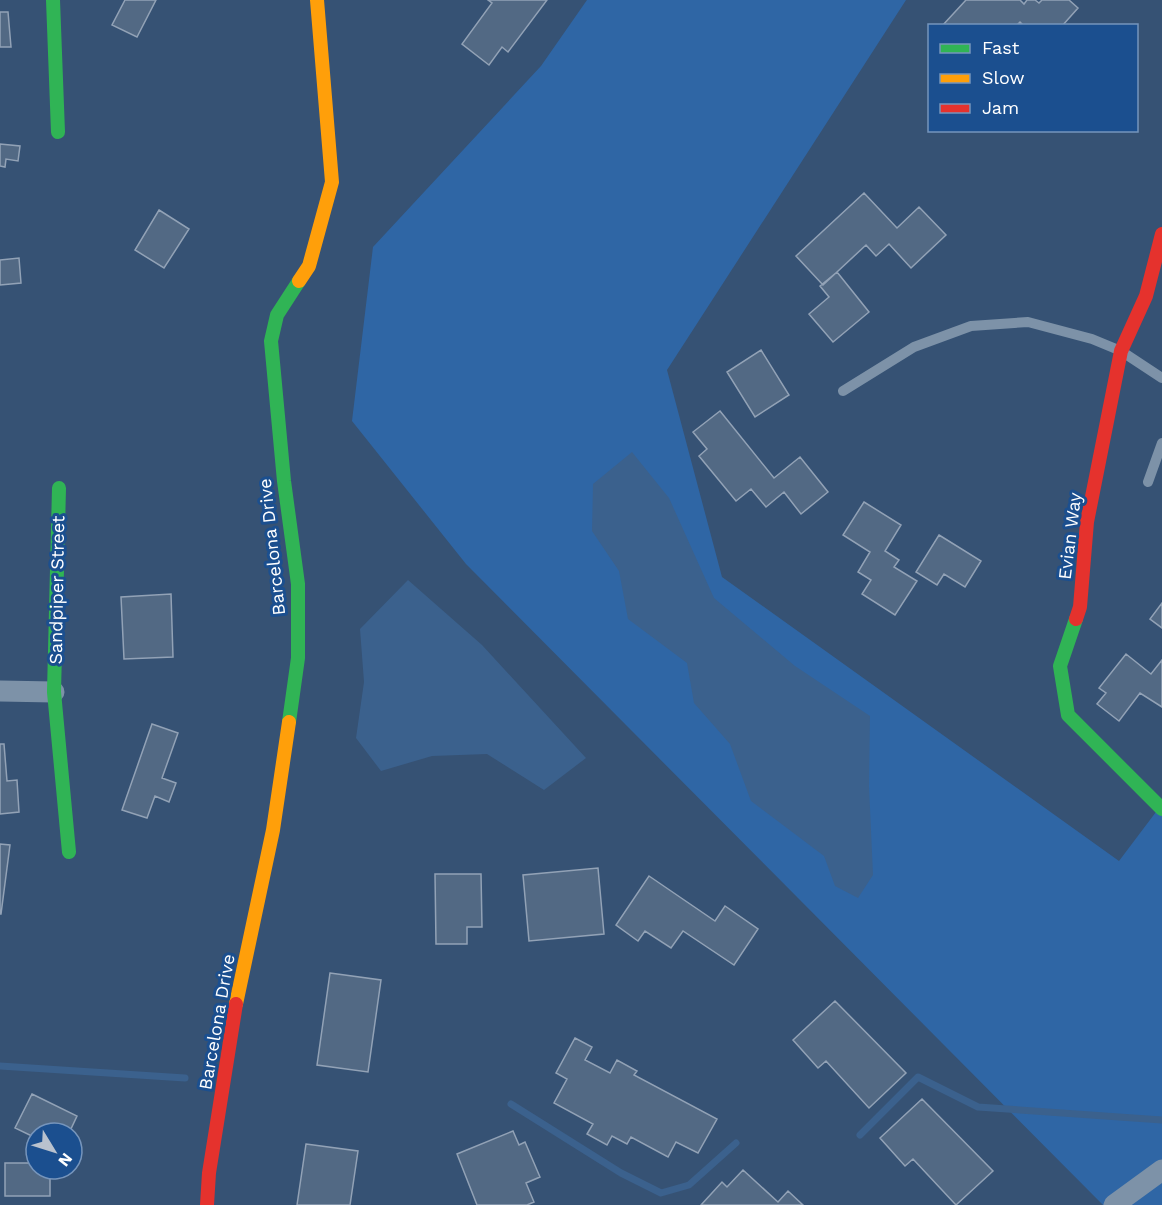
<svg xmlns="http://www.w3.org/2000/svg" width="1162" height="1205" font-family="'Work Sans',sans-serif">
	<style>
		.green { fill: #2f66a5 }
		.water { fill: #3b618d }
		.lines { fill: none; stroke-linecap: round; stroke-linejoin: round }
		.stream { stroke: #3b618d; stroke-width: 7 }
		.building { fill: #526984; stroke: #92a2b6; stroke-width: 1.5 }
		.lane { stroke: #7d92a8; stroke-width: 10 }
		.street { stroke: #7d92a8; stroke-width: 21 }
		.fast { stroke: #30b455; stroke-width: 14 }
		.slow { stroke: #ff9f0a; stroke-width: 14 }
		.jam { stroke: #e5322d; stroke-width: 14 }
		.labels { text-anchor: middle; stroke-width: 6; stroke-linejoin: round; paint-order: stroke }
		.street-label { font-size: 18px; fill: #fff; stroke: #1b4f8f }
	</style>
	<rect width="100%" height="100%" fill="#365274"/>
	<!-- green -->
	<path class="green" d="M587,0H906L667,370L722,577L1119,861L1162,804V1205H1103L466,564L352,421L373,247L541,66Z"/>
	<!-- water -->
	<path class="water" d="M632,452L669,498L714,598L795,666L870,716L869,786L873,875L858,898L835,886L824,856L751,801L730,744L694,703L687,663L628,619L619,571L592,531L593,484Z
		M408,580L482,645L586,758L544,790L487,754L432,756L381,771L356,738L364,682L360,629Z"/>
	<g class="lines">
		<!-- stream -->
		<path class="stream" d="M0,1066L185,1078
			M511,1104L621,1173L661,1193L689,1185L736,1143
			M860,1135L918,1077L978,1107L1162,1120"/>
	</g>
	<!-- building -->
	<path class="building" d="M125,0H156L137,37L112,25Z
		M488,0H547L508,52L502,47L489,65L462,44L492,3Z
		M966,0H1020L1024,4L1027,0H1035L1039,3L1042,0H1069L1078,8L1062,26H1024L1020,22L1016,26H942Z
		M0,12H8L11,47H0Z
		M0,144L20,146L18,161L6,159L5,167L0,166Z
		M864,193L897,228L919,207L946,235L911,268L889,244L876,256L866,245L823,285L796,256Z
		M159,210L189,229L164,268L135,250Z
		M19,258L21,283L0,285V260Z
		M837,272L869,312L833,342L809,314L829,297L820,286Z
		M761,350L789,395L755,417L727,372Z
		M720,411L774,478L800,457L828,492L801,514L784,492L766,507L751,489L736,501L699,456L707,449L693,432Z
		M864,502L901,525L885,551L899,560L894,567L917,581L895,615L862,594L871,580L858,572L870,552L843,535Z
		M939,535L981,561L965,587L944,574L937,585L916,572Z
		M171,594L173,657L124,659L121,597Z
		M1162,603V628L1150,619Z
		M1126,654L1151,674L1162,660V707L1140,693L1119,721L1097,704L1106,693L1099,688Z
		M152,724L178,733L162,778L176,783L169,802L155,796L147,818L122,810Z
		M0,744H4L7,781L17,780L19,812L0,814Z
		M0,844L10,845L1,914H0Z
		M598,868L604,934L529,941L523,875Z
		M435,874H481L482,927H467V944H436Z
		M649,876L715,921L725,906L758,929L734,965L683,931L671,948L645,931L638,941L616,925Z
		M330,973L381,980L368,1072L317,1065Z
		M835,1001L906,1073L869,1108L826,1061L818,1068L793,1040Z
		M575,1038L592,1047L585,1060L610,1073L617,1060L637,1071L634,1075L717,1119L698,1153L676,1142L668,1157L631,1137L627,1144L612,1136L607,1145L587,1134L593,1124L554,1103L567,1079L556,1073Z
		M32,1094L77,1116L69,1133H36V1138L15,1128Z
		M922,1099L993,1171L956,1205L913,1159L905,1166L880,1138Z
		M513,1131L519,1145L525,1142L540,1177L526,1183L534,1202L527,1205H477L457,1154Z
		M306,1144L358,1151L350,1205H297Z
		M5,1163H36V1169H50V1196H5Z
		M743,1170L778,1202L788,1191L803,1205H701L722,1182L727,1187Z"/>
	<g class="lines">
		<!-- lane -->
		<path class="lane" d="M843,391L914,347L971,326L1028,322L1092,339L1121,351L1162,378
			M1148,482L1162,443"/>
		<!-- street -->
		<path class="street" d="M0,691L54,692
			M1114,1205L1162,1170"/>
		<!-- fast -->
		<path class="fast" d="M53,0L58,132
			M59,488L54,692L69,852
			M1076,619L1060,666L1068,715L1162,809
			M289,722L298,658V584L284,481L271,341L277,315L299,281"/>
		<!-- slow -->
		<path class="slow" d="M299,281L309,266L332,182L317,0
			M236,1004L273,830L289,722"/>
		<!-- jam -->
		<path class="jam" d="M1076,619L1080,607L1087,522L1121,351L1146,296L1162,234
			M207,1205L209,1173L236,1004"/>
	</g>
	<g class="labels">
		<!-- street labels -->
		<g class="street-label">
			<text transform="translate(1070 536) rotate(-83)" y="6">Evian Way</text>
			<text transform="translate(272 547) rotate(-96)" y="6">Barcelona Drive</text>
			<text transform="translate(57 590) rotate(-89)" y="6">Sandpiper Street</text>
			<text transform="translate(217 1022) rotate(-80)" y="6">Barcelona Drive</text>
		</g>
	</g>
	<!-- legend -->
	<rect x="928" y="24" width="210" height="108" fill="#1b4f8f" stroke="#7695bc" stroke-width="1.5"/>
	<rect x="940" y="44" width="30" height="9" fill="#30b455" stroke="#7695bc" stroke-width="1.5"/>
	<text x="982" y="54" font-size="18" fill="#ffffff">Fast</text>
	<rect x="940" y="74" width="30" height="9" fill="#ff9f0a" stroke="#7695bc" stroke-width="1.5"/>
	<text x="982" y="84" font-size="18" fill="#ffffff">Slow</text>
	<rect x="940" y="104" width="30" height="9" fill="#e5322d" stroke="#7695bc" stroke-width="1.5"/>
	<text x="982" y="114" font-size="18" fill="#ffffff">Jam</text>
	<!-- north arrow -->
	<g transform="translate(54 1151) rotate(128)"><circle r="28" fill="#1b4f8f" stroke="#7695bc" stroke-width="1.5"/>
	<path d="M0-4.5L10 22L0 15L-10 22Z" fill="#b9c2ce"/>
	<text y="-9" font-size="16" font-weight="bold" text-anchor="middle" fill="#ffffff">N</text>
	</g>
</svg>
